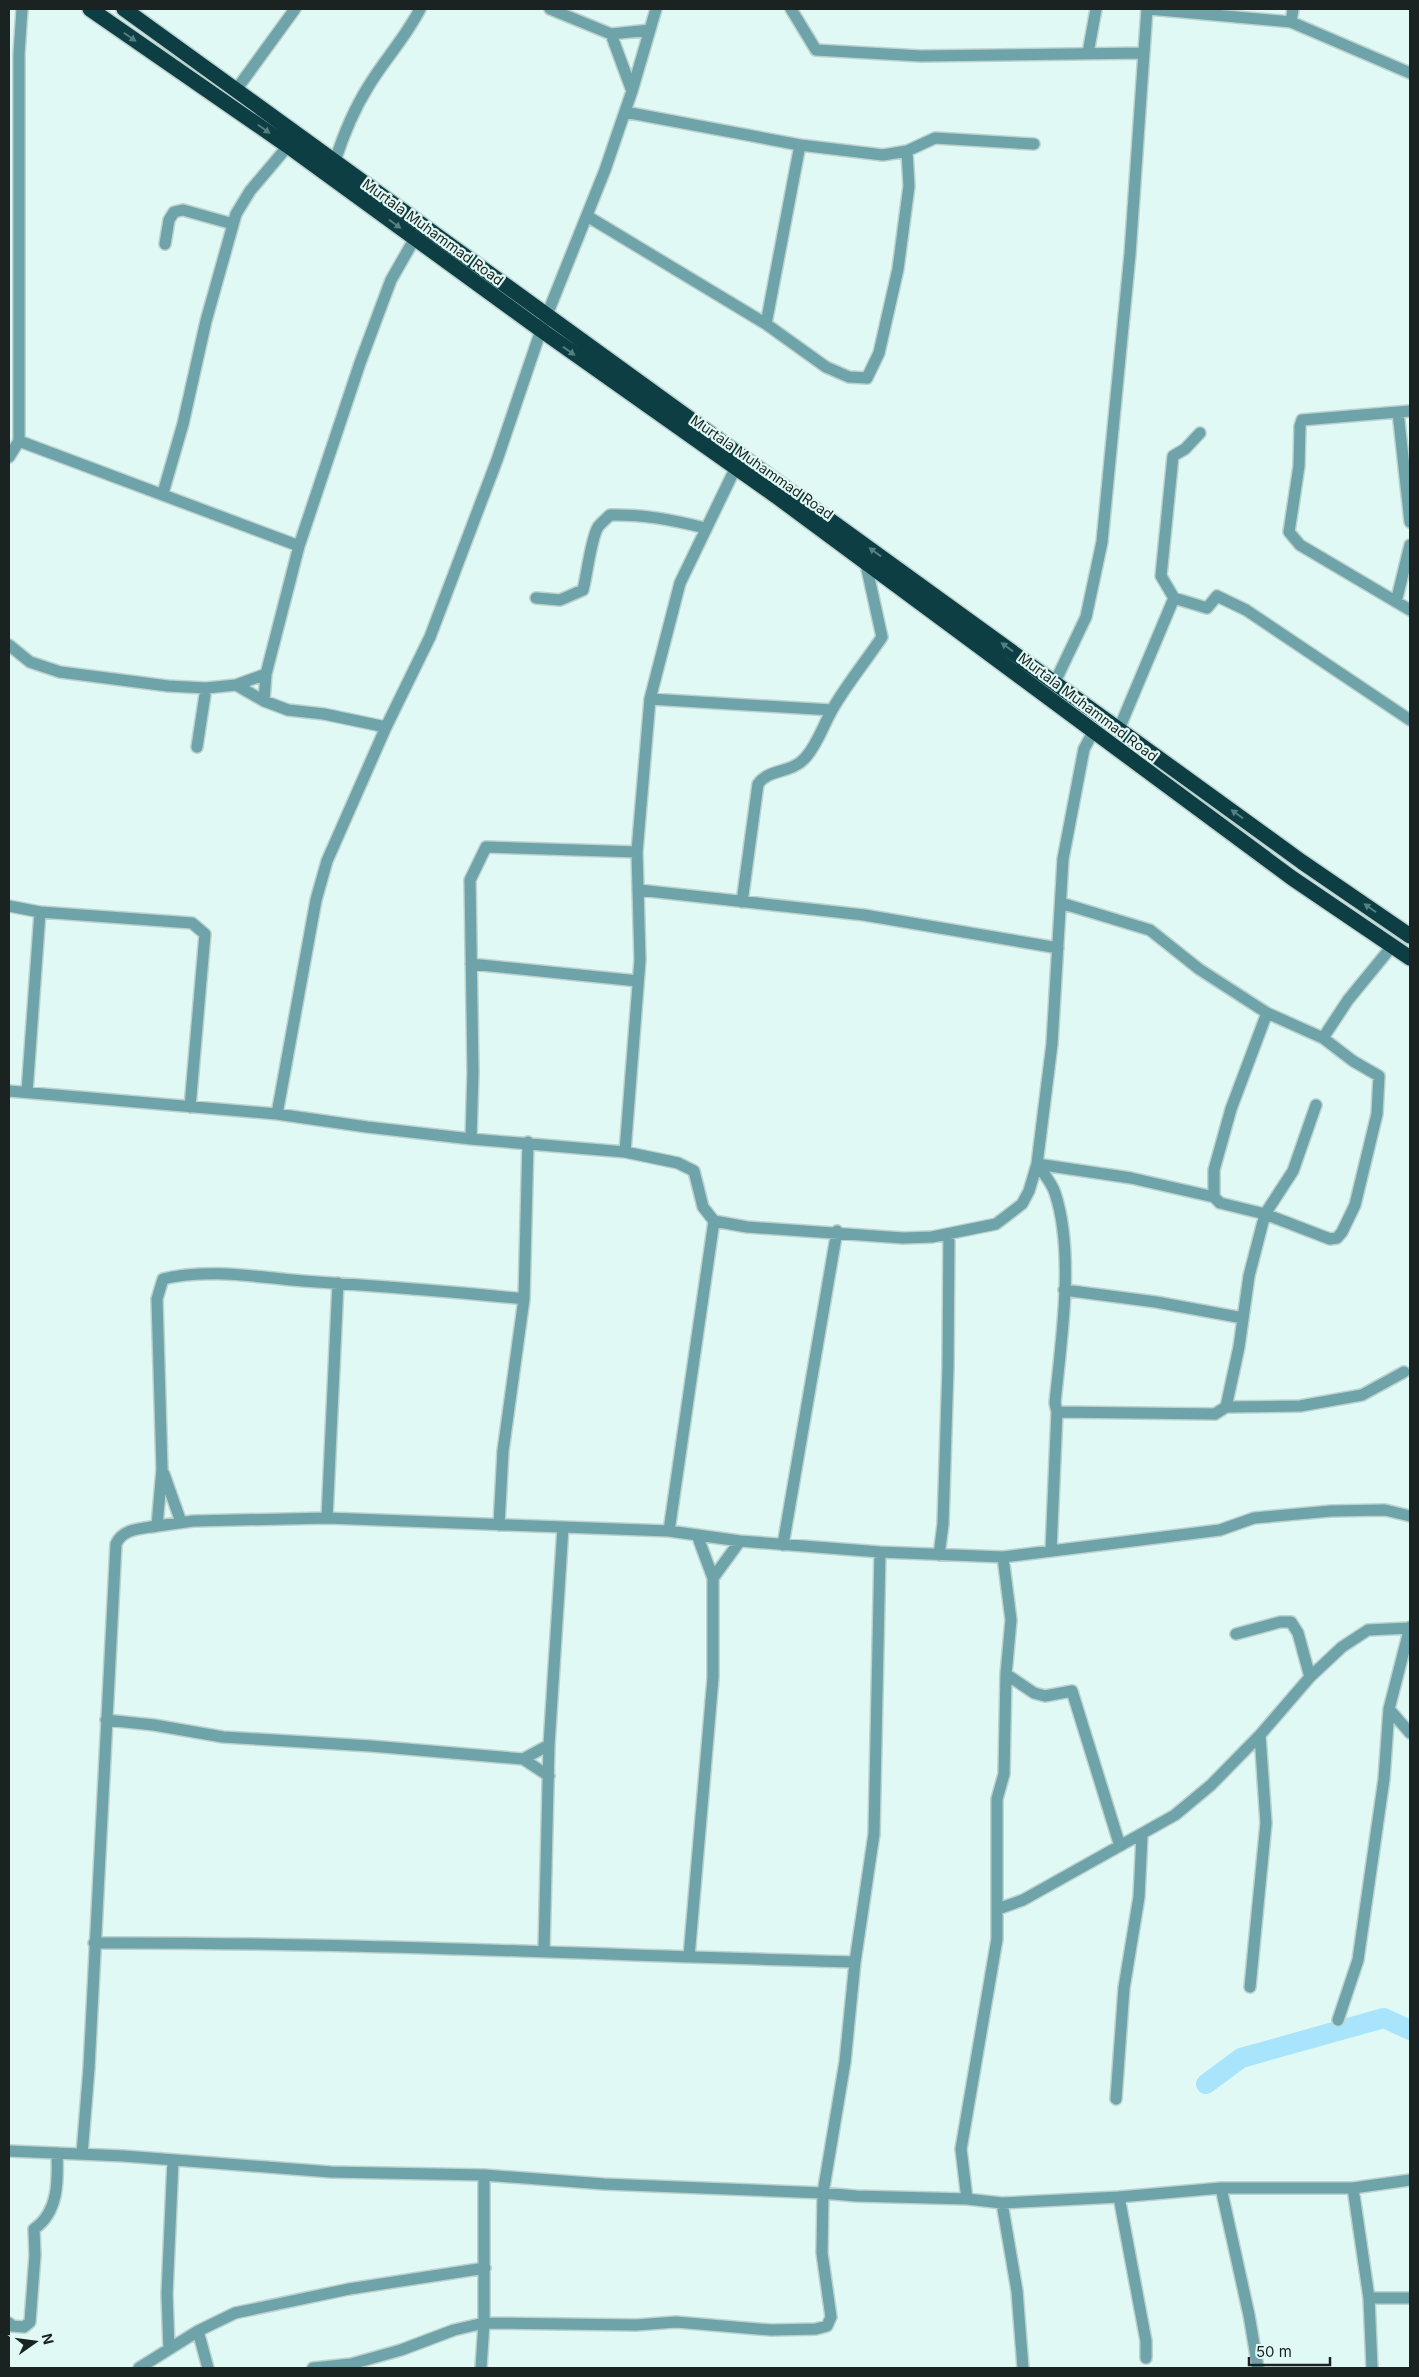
<svg xmlns="http://www.w3.org/2000/svg" width="1419" height="2377" font-family="Inter,sans-serif">
	<style>
		.lines { fill: none; stroke-linecap: round; stroke-linejoin: round }
		.river { stroke: #a8e4fb; stroke-width: 20 }
		.street-casing { stroke: #bcd2cf; stroke-width: 14 }
		.highway-casing { stroke: #bcd2cf; stroke-width: 18 }
		.street { stroke: #6da3a9; stroke-width: 11 }
		.highway { stroke: #0c3e43; stroke-width: 15 }
		.oneway { fill: #567f81 }
		.labels { text-anchor: middle; stroke-width: 4.5; stroke-linejoin: round; paint-order: stroke }
		.street-label { font-size: 14px; fill: #1a2322; stroke: #e0f9f5 }
	</style>
	<rect width="100%" height="100%" fill="#e0f9f5"/>
	<g class="lines">
		<!-- river -->
		<path class="river" d="M1206,2084L1241,2058L1384,2018L1410,2030"/>
		<!-- street casing -->
		<g class="street-casing">
			<path id="street" d="M550,9L611,34L650,30
				M791,9L816,50L921,56L1144,53
				M1149,9L1291,22L1410,73
				M1291,22L1293,9
				M611,34L632,91
				M1088,53L1096,9
				M236,90L295,9
				M625,112L800,145L883,155L907,151L935,138L1034,144
				M335,161C344,133 353,111 368,87C384,60 406,37 420,9
				M587,216L766,324L826,367L849,377L867,378L879,353L898,269L909,186L907,151
				M165,244L169,220L174,212L183,210L233,224
				M766,324L800,145
				M1410,411L1398,412L1410,522
				M1398,412L1302,420L1300,426L1299,466L1289,532L1300,545L1410,610
				M19,441L299,546
				M9,457L19,441V54L22,9
				M163,493L183,424L206,321L236,214L250,191L288,146
				M536,598L560,600L583,590C587,575 591,538 598,527C601,523 606,519 610,515C643,514 673,520 705,528
				M1174,598L1161,576L1173,456L1185,449L1200,433
				M1396,602L1410,545
				M9,645L30,662L60,672L168,686L206,688L236,685L264,701L288,710L324,714L386,727
				M1055,682L1086,617L1102,542L1130,254L1147,9
				M236,685L266,674
				M650,699L832,710
				M264,701L266,674L299,546L360,363L391,280L415,238
				M1119,729L1174,598L1207,608L1217,596L1246,610L1410,720
				M197,747L206,688
				M639,890L864,915L1058,948
				M742,902L758,784C769,768 792,774 806,757C818,743 823,726 832,710C846,685 866,661 882,637L865,560
				M1061,903L1150,930L1199,969L1267,1013L1323,1038L1353,1061L1379,1076L1377,1114L1355,1205L1342,1232L1337,1238L1330,1239L1265,1214L1220,1203L1214,1197V1170L1231,1109L1267,1013
				M9,906L40,912L192,923L205,934L190,1107
				M471,964L638,981
				M1323,1038L1348,1000L1393,945
				M9,1091L277,1114L367,1127L471,1139L625,1152L678,1163L694,1171L703,1207L714,1221L747,1227L903,1238L932,1237L996,1224L1022,1204L1029,1191L1037,1164L1052,1044L1063,859L1084,749L1093,732
				M27,1092L40,912
				M277,1114L316,900L327,861L386,727L430,637L497,460L541,330L605,170L632,91L656,9
				M471,1139L473,1072L470,880L486,847L637,852
				M625,1152L640,960L637,852L650,699L680,583L735,469
				M1037,1164C1043,1173 1052,1183 1055,1193C1075,1253 1061,1341 1055,1403L1057,1412L1215,1414L1226,1407L1300,1406L1362,1395L1404,1372
				M1037,1164L1131,1178L1214,1197
				M1064,1290L1156,1302L1243,1318
				M1226,1407L1239,1347L1249,1276L1265,1214L1293,1171L1316,1105
				M164,1474L181,1522
				M327,1518L338,1283
				M499,1525L503,1451L524,1299L528,1142
				M157,1526L193,1521L327,1518L563,1527
				M669,1531L714,1221
				M783,1545L837,1231
				M1051,1550L1057,1412
				M939,1555L943,1524L948,1367L949,1234
				M713,1578L740,1541
				M1236,1634L1280,1622H1291L1298,1633L1310,1677
				M1006,1674L1034,1693L1045,1696L1072,1691L1120,1846
				M1389,1709L1410,1733
				M106,1720L154,1725L223,1737L371,1746L523,1759L549,1776
				M523,1759L549,1745
				M998,1909L1023,1900L1175,1815L1211,1785L1260,1735L1310,1677L1342,1647L1368,1630L1409,1628
				M94,1943C348,1942 602,1955 855,1962
				M544,1950L549,1745L563,1527L669,1531L740,1541L880,1552L1003,1557L1220,1530L1254,1518L1331,1511L1385,1510L1410,1516
				M689,1957L713,1678V1578L697,1535
				M1250,1987L1266,1823L1260,1735
				M1338,2020L1358,1960L1384,1779L1389,1709L1410,1627
				M1116,2099L1124,1988L1139,1897L1142,1835
				M9,2151L124,2156L331,2172L484,2175L604,2184L823,2193L856,2196L967,2199L1002,2203L1119,2197L1221,2188H1353L1410,2180
				M82,2154L89,2068L116,1544C123,1528 141,1529 157,1526L162,1469L157,1299L163,1279C208,1268 257,1277 303,1281C377,1286 450,1291 524,1299
				M1221,2188L1249,2315L1258,2368
				M1353,2188L1369,2298L1372,2368
				M1119,2197L1146,2341V2358
				M967,2199L961,2149L997,1939V1799L1004,1774L1006,1674L1011,1620L1003,1557
				M1002,2203L1017,2291L1023,2368
				M1369,2298H1410
				M9,2323L12,2326L24,2327L30,2322L35,2255L34,2229C59,2212 58,2180 57,2153
				M198,2331L208,2368
				M169,2349L167,2294L173,2160
				M139,2368L198,2331L235,2313L349,2289L485,2268
				M313,2368L351,2364L401,2350L454,2330L484,2323L636,2325L676,2322L771,2330L816,2329L827,2326L831,2317L822,2253L823,2193L845,2062L855,1962L874,1834L880,1552
				M481,2368L484,2323V2175"/>
		</g>
		<!-- highway casing -->
		<g class="highway-casing">
			<path id="highway" d="M90,9L288,146L541,330L776,496L1292,878L1410,958
				M124,9L1302,862L1410,936"/>
		</g>
		<!-- street -->
		<use href="#street" class="street"/>
		<!-- highway -->
		<use href="#highway" class="highway"/>
	</g>
	<!-- one-way arrows -->
	<defs><path id="oneway-solid" d="M-6-.8H1V-3.2L6.5 0L1 3.2V.8H-6Z" transform="scale(1.25)"/></defs>
	<g class="oneway">
		<use href="#oneway-solid" transform="translate(130 37) rotate(35)"/>
		<use href="#oneway-solid" transform="translate(264 129) rotate(35)"/>
		<use href="#oneway-solid" transform="translate(395 224) rotate(36)"/>
		<use href="#oneway-solid" transform="translate(569 351) rotate(35)"/>
		<use href="#oneway-solid" transform="translate(875 552) rotate(-144)"/>
		<use href="#oneway-solid" transform="translate(1007 647) rotate(-144)"/>
		<use href="#oneway-solid" transform="translate(1237 814) rotate(-144)"/>
		<use href="#oneway-solid" transform="translate(1370 908) rotate(-145)"/>
	</g>
	<g class="labels">
		<!-- street labels -->
		<g class="street-label">
			<text transform="translate(433 232) rotate(36)" y="5">Murtala Muhammad Road</text>
			<text transform="translate(762 467) rotate(35)" y="5">Murtala Muhammad Road</text>
			<text transform="translate(1088 707) rotate(37)" y="5">Murtala Muhammad Road</text>
		</g>
	</g>
	<!-- border -->
	<rect width="1419" height="2377" fill="none" stroke="#1a2322" stroke-width="20"/>
	<!-- north arrow -->
	<g transform="translate(35 2342) rotate(76)" stroke="#e0f9f5" stroke-width="4" paint-order="stroke">
	<path d="M0-4L9 19L0 12L-9 19Z" fill="#1a2322"/>
	<text y="-8" font-size="14" font-weight="bold" text-anchor="middle" fill="#1a2322">N</text>
	</g>
	<!-- scale -->
	<path d="M1249 2357v8h81v-8" fill="none" stroke="#1a2322" stroke-width="2.5"/>
	<text x="1256" y="2357" font-size="15" fill="#1a2322" stroke="#e0f9f5" stroke-width="4" paint-order="stroke">50 m</text>
</svg>
